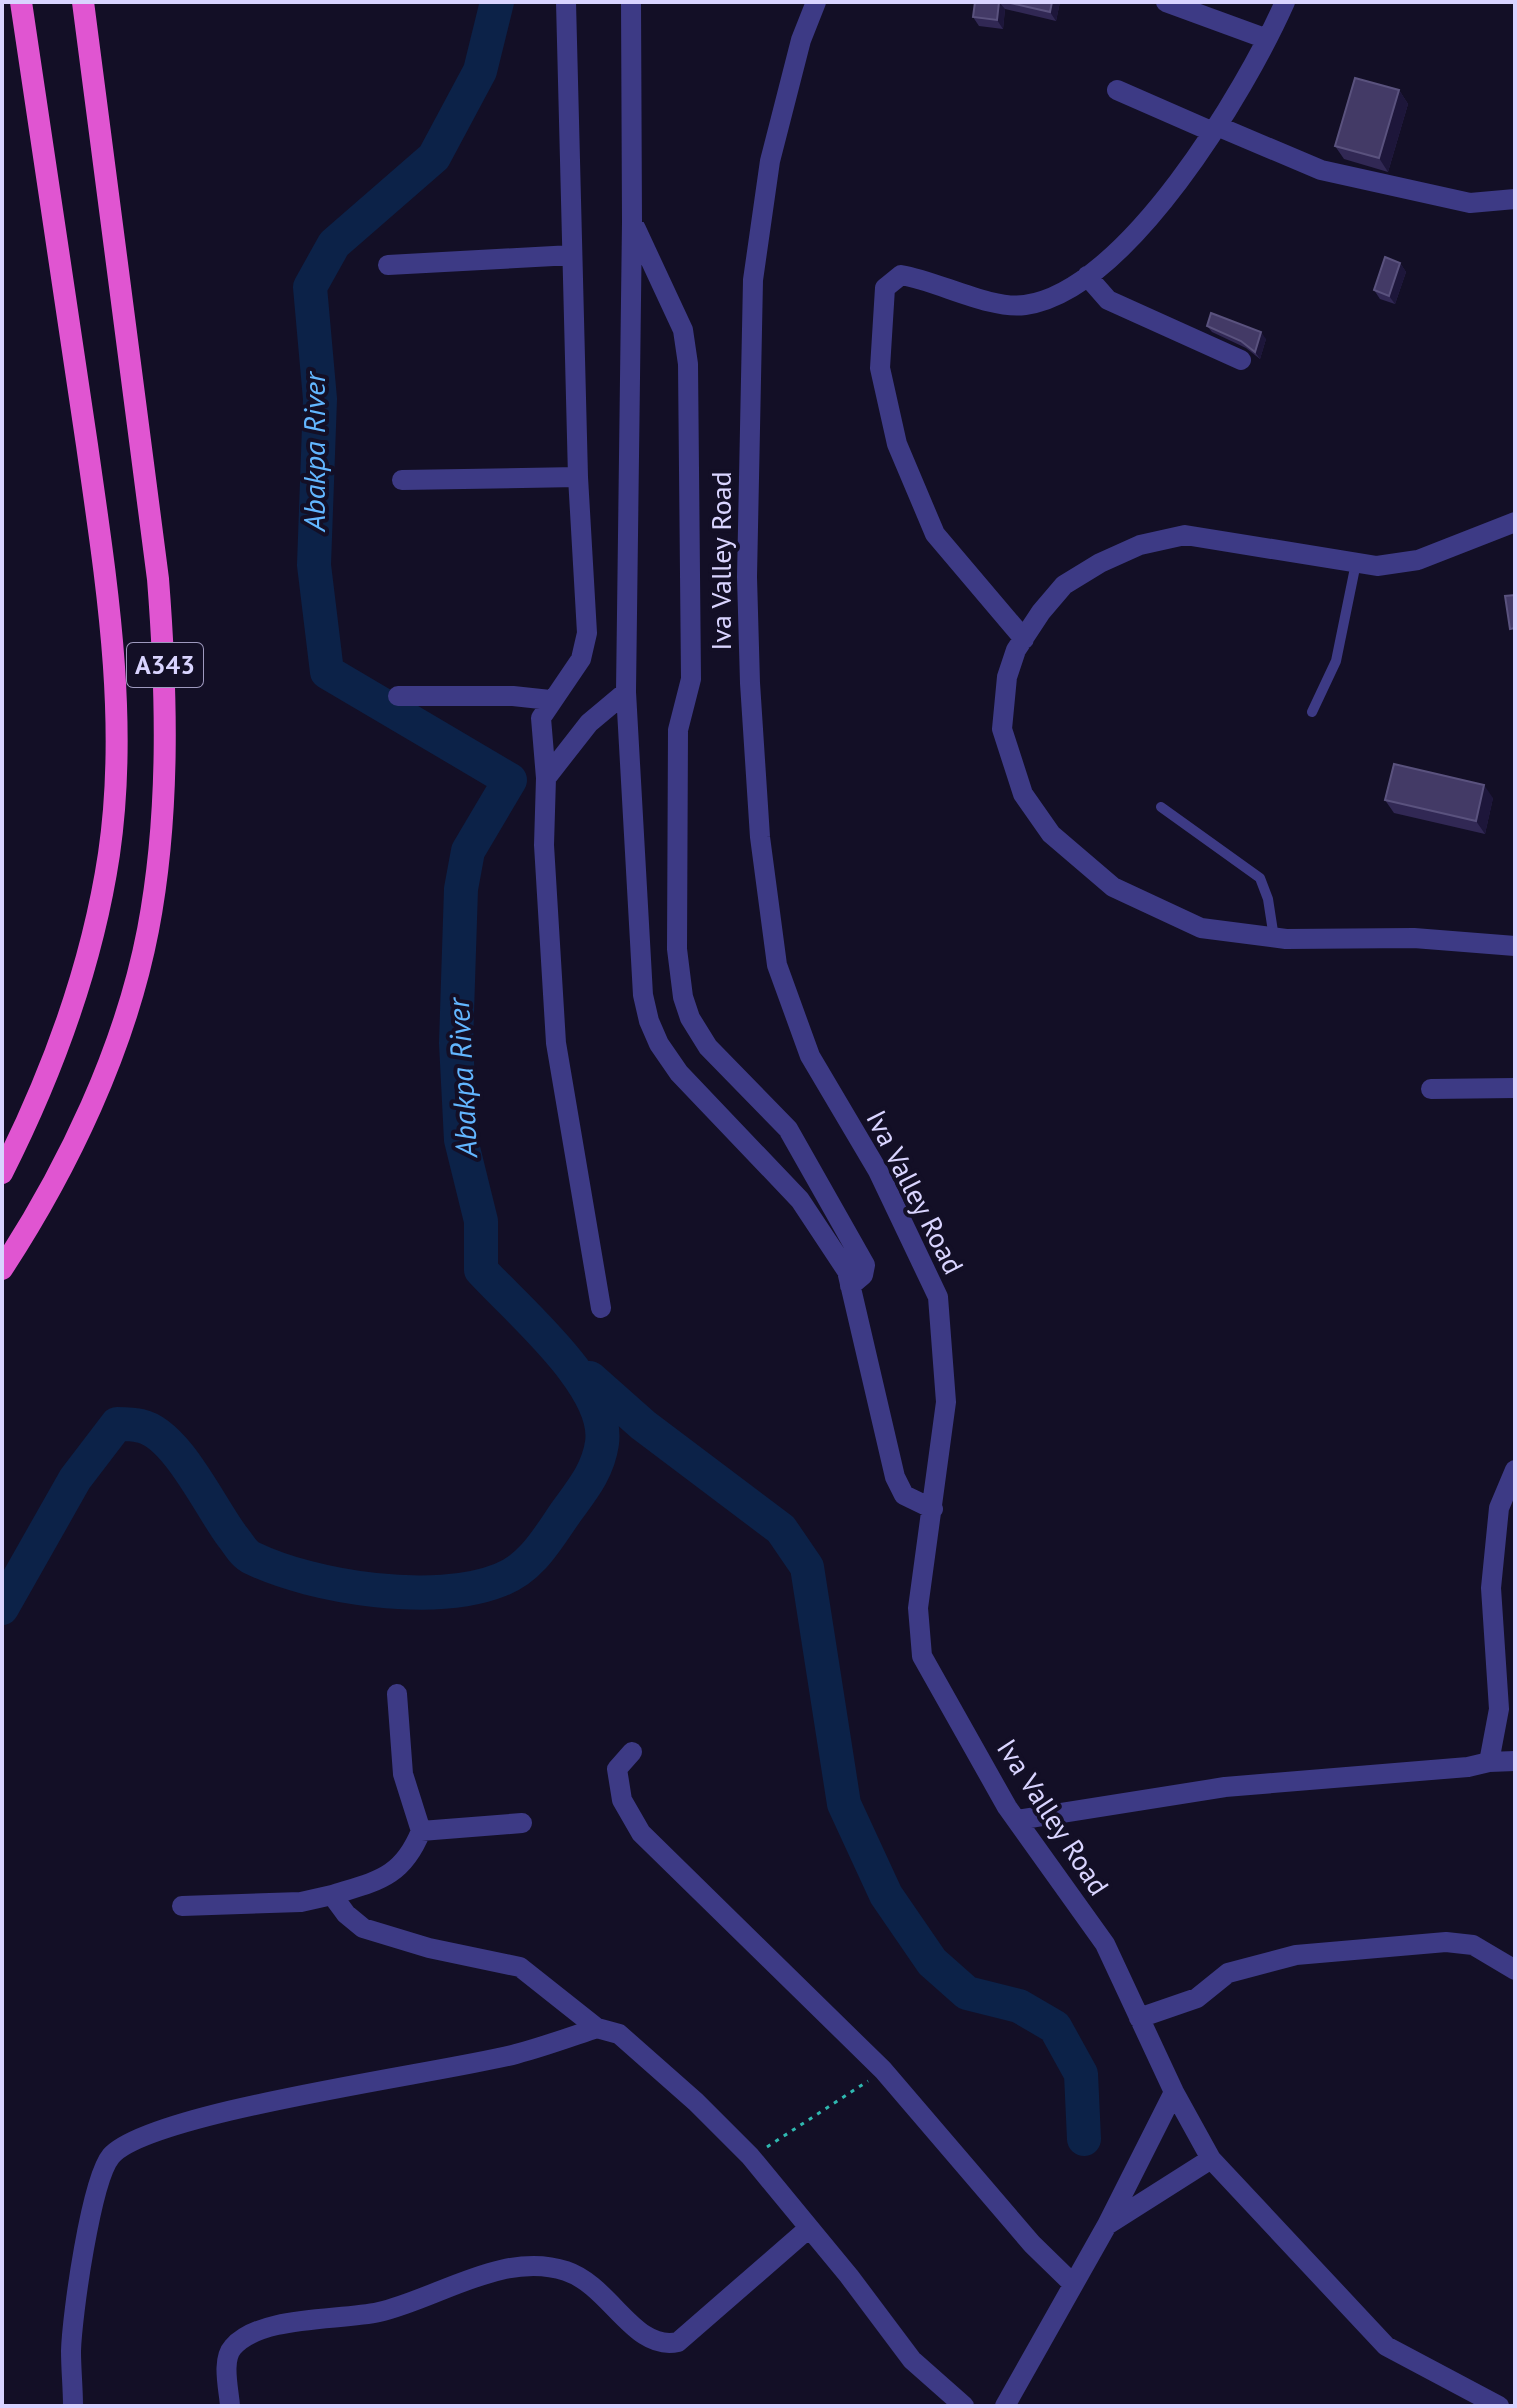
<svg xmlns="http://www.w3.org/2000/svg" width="1517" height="2408" font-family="'PT Sans',sans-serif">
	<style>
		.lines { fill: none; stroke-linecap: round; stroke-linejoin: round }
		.river { stroke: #0c2248; stroke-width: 34 }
		.path { stroke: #2fb8b0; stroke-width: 3; stroke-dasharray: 4 6; stroke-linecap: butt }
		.service { stroke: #3d3a85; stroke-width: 10 }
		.minor { stroke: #3d3a85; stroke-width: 20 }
		.trunk { stroke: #e055d1; stroke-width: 22 }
		.wall { fill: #312854 }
		.shaded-wall { fill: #1d163a }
		.building { fill: #433a66; stroke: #5a527e; stroke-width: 2 }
		.labels { text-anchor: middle; stroke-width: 8; stroke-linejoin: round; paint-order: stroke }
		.shield { fill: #130f26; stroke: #9e99be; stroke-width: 2 }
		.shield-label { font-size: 26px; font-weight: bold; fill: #d9d4ff }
		.street-label { font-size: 28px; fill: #d9d4ff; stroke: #130f26 }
		.water-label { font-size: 30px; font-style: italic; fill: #62b6ff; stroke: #130f26 }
	</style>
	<rect width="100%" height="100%" fill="#130f26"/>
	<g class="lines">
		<!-- river -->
		<path class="river" d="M590,1378L643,1425L781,1529L807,1567L844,1804L886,1895L932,1962L967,1993L1019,2006L1055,2027L1081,2074L1084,2139
			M2,1608L75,1479L117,1424C124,1424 133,1424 141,1426C177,1434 210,1507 232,1536C238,1543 243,1554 252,1558C314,1588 435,1606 500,1580C531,1569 548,1538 566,1512C582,1490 598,1471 602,1443C610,1386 517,1310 481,1270V1221L461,1140L456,1043L461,889L468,851L510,780L327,672L314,565L320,399L310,287L334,244L434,157L480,71L497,2"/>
		<!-- path -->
		<path class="path" d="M767,2147L868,2081"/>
		<!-- service -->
		<path class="service" d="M1312,712L1336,661L1356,563
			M1161,807L1260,878L1268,899L1274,938"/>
		<!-- minor -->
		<path class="minor" d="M631,2L632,222L626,692L643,995L649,1021L659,1044L679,1073L800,1200L847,1271L895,1477L904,1495L933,1509
			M816,2L801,40L770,161L753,280L747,577L750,683L760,837L777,965L810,1056L878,1171L938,1297L946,1402L918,1608L922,1656L1007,1807L1105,1944L1174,2092L1211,2159L1386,2346L1499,2406
			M1166,2L1267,39
			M1117,90L1213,132
			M1217,126L1321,170L1470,203L1515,199
			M636,229L683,330L688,364L691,679L678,730L677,949L683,997L690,1018L708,1047L788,1129L865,1265L863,1275L850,1286
			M388,265L572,255
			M1087,276L1108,300L1241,360
			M402,480L578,477
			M1515,522L1418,560L1377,566L1185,535L1140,545L1100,563L1064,585L1041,612L1016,650L1007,677L1002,729L1023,794L1051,834L1113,887L1201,928L1286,939L1414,938L1515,946
			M1024,639L935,534L897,444L880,368L885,288L901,275C938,281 990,310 1025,305C1127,291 1246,90 1285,2
			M398,696H513L550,700
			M546,778L541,718L581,659L587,633L578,477L566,2
			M1431,1089L1515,1088
			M601,1308L556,1043L544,845L546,778L589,723L626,692
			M632,1752L617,1769L622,1800L641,1833L883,2070L1032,2244L1073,2284
			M1489,1762L1515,1761
			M1017,1820L1225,1787L1468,1767L1489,1762L1499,1709L1491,1588L1499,1508L1515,1470
			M421,1831L522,1823
			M332,1895C377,1881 402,1878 421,1831L403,1774L397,1694
			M182,1906L301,1902L332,1895L346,1914L363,1928L429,1948L520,1967L597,2028L619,2034L696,2102L750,2156L849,2276L912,2360L964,2406
			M1139,2018L1197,1998L1228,1973L1296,1955L1446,1942L1473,1945L1515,1970
			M1107,2225L1174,2092
			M73,2406C73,2388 71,2369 71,2351C72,2315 91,2180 111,2156C150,2111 443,2073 516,2054C543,2047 570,2037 597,2028
			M230,2406C229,2390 221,2360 233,2347C261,2315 339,2321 379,2312C437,2299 504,2250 566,2271C611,2286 634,2352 678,2342L809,2228
			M1005,2406L1107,2225L1211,2159"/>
		<!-- trunk -->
		<path class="trunk" d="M2,1173C53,1072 92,967 109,854C129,717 106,580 87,445C66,297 42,150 21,2
			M2,1269C68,1168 125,1049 148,930C170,815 167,694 158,579L83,2"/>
	</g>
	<!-- wall -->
	<path class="wall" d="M975,2H1060L1056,21L1005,9L1003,29L979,26L973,17Z
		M1399,90L1408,104L1388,172L1344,159L1335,146Z
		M1400,263L1406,272L1395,304L1380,299L1374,290Z
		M1207,326L1266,339L1260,359L1246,348L1212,332Z
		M1493,798L1485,834L1394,813L1385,800Z"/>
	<!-- shaded-wall -->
	<path class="shaded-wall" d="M999,2L1005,9L1003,29L997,20Z
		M1052,2H1060L1056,21L1050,12Z
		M1399,90L1408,104L1388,172L1379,158Z
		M1400,263L1406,272L1395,304L1389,296Z
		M1261,332L1266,339L1260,359L1255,352Z
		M1484,785L1493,798L1485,834L1476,821Z"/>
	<!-- building -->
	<path class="building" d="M975,2H999L997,20L973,17Z
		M1006,2H1052L1050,12Z
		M1355,78L1399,90L1379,158L1335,146Z
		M1385,257L1400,263L1389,296L1374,290Z
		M1211,313L1261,332L1255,352L1241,341L1207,326Z
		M1515,595V628L1510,629L1505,596Z
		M1394,764L1484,785L1476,821L1385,800Z"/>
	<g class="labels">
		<!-- shield labels -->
		<rect class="shield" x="127" y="643" width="76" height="44" rx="6"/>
		<g class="shield-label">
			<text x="165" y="674">A343</text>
		</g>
		<!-- street labels -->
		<g class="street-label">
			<text transform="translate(721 561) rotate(-90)" y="10">Iva Valley Road</text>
			<text transform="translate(915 1192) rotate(63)" y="10">Iva Valley Road</text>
			<text transform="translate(1053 1817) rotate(57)" y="10">Iva Valley Road</text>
		</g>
		<!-- water labels -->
		<g class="water-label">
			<text transform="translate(315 452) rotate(-90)" y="10">Abakpa River</text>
			<text transform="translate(463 1078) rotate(-93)" y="10">Abakpa River</text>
		</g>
	</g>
	<!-- border -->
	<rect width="1517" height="2408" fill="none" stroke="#d9d4ff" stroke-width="8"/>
</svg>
